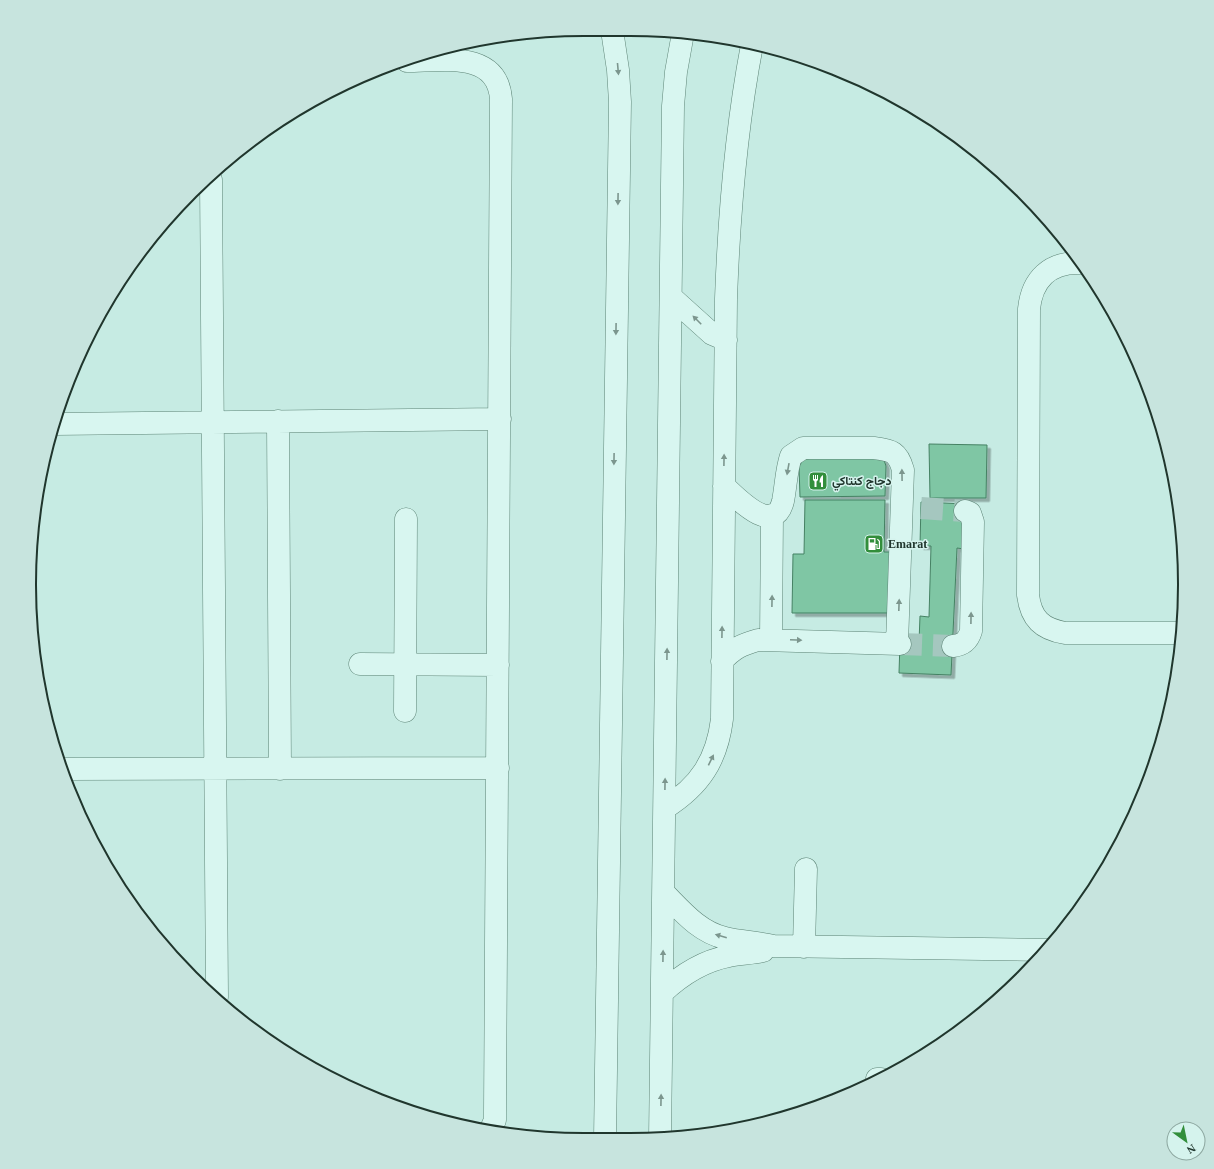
<svg xmlns="http://www.w3.org/2000/svg" width="1214" height="1169" font-family="'Times New Roman',Vazirmatn,serif">
	<style>
		.building { fill: #7fc6a4; stroke: #458163; filter: url(#shadow) }
		.lines { fill: none; stroke-linecap: round; stroke-linejoin: round }
		.minor-tunnel { stroke: #a5c7bf; stroke-width: 22; stroke-dasharray: 22 11; stroke-linecap: butt }
		.minor-casing { stroke: #5d8476; stroke-width: 23 }
		.minor { stroke: #d8f6f0; stroke-width: 22 }
		.oneway { fill: #7c968e }
		.labels { text-anchor: middle; stroke-width: 3; stroke-linejoin: round; paint-order: stroke }
		.poi-label { font-size: 12px; font-weight: bold; fill: #20362d; stroke: #d5f3ed; text-anchor: start }
		.rim { fill: none; stroke: #20362d; stroke-width: 2 }
	</style>
	<defs>
		<filter id="shadow"><feDropShadow dx="3.5" dy="3.5" stdDeviation="0" flood-color="#0004"/></filter>
	</defs>
	<rect width="100%" height="100%" fill="#c6ebe3"/>
	<!-- building -->
	<path class="building" d="M929,444L987,445L986,498H930Z
		M872,453L884,460L886,466L885,496L800,497L799,466L804,459Z
		M805,500H885L884,552H896L895,613H792L793,554H804Z
		M921,502L966,504L964,549L957,548L951,675L899,673L900,642H919L920,616L929,617L931,546H920Z"/>
	<g class="lines">
		<!-- minor-tunnel -->
		<path class="minor-tunnel" d="M921,508L965,511
			M900,644L953,646"/>
		<!-- minor casing -->
		<g class="minor-casing">
			<path id="minor" d="M407,61C442,61 497,50 501,99L495,1113V1120L491,1129
				M211,180L217,997
				M1080,263C1050,262 1032,279 1029,309L1028,595C1031,619 1042,629 1065,633H1181
				M671,297L712,334L726,340
				M278,421L280,769
				M54,424L500,419
				M724,486C736,497 774,538 783,501C786,486 786,471 791,456L803,448H874C892,450 898,452 903,470L897,644
				M771,640L772,515
				M953,646C963,645 968,641 971,631L973,522L970,513L965,511
				M722,661C734,648 741,645 758,640L900,644
				M360,664L498,665
				M405,711L406,519
				M65,769L498,768
				M665,808C700,786 717,760 722,719L726,299C729,214 736,129 752,45
				M664,893C682,911 699,932 725,938C741,942 757,942 773,946L1048,950
				M804,947L806,869
				M662,993C682,974 703,961 729,956C740,953 752,954 763,951
				M877,1079H881
				M605,1139L620,102L618,70L612,30
				M660,1139L673,106L676,72L683,33"/>
		</g>
		<!-- minor -->
		<use href="#minor" class="minor"/>
	</g>
	<!-- one-way arrows -->
	<defs><path id="oneway-solid" d="M-6-.8H1V-3.2L6.5 0L1 3.2V.8H-6Z"/></defs>
	<g class="oneway">
		<use href="#oneway-solid" transform="translate(618 69) rotate(85)"/>
		<use href="#oneway-solid" transform="translate(618 199) rotate(91)"/>
		<use href="#oneway-solid" transform="translate(697 320) rotate(-135)"/>
		<use href="#oneway-solid" transform="translate(616 329) rotate(91)"/>
		<use href="#oneway-solid" transform="translate(614 459) rotate(91)"/>
		<use href="#oneway-solid" transform="translate(724 460) rotate(-89)"/>
		<use href="#oneway-solid" transform="translate(788 469) rotate(100)"/>
		<use href="#oneway-solid" transform="translate(902 475) rotate(-91)"/>
		<use href="#oneway-solid" transform="translate(772 601) rotate(-89)"/>
		<use href="#oneway-solid" transform="translate(899 605) rotate(-88)"/>
		<use href="#oneway-solid" transform="translate(971 618) rotate(-89)"/>
		<use href="#oneway-solid" transform="translate(722 632) rotate(-89)"/>
		<use href="#oneway-solid" transform="translate(796 640) rotate(2)"/>
		<use href="#oneway-solid" transform="translate(667 654) rotate(-89)"/>
		<use href="#oneway-solid" transform="translate(711 760) rotate(-64)"/>
		<use href="#oneway-solid" transform="translate(665 784) rotate(-89)"/>
		<use href="#oneway-solid" transform="translate(721 936) rotate(-164)"/>
		<use href="#oneway-solid" transform="translate(663 956) rotate(-89)"/>
		<use href="#oneway-solid" transform="translate(661 1100) rotate(-89)"/>
	</g>
	<!-- icons -->
	<defs>
		<g id="restaurant-square" transform="scale(1)"><rect x="-9" y="-9" width="18" height="18" rx="4" fill="#328e3b" stroke="#d5f3ed"/><path d="M-5-6h1v4h1v-4h1v4h1v-4h1v5L-1.5 .5V6h-2V.5L-5-1ZM5-6V6H3V1.5H1.5Q1.5-4 5-6Z" fill="#fff"/></g>
		<g id="fuel-square" transform="scale(1)"><rect x="-9" y="-9" width="18" height="18" rx="4" fill="#328e3b" stroke="#d5f3ed"/><path d="M-5.5-6h7V0h2V4h1.3V-2.5L3-4.5l.8-.8L6-3V5H2.5V1h-1V6h-7ZM-4.2-4.7v3.2H.2V-4.7Z" fill="#fff"/></g>
	</defs>
	<g fill-rule="evenodd">
		<use href="#restaurant-square" x="818" y="481"/>
		<use href="#fuel-square" x="874" y="544"/>
	</g>
	<g class="labels">
		<!-- poi labels -->
		<g class="poi-label">
			<text x="832" y="485">دجاج كنتاكي</text>
			<text x="888" y="548">Emarat</text>
		</g>
	</g>
	<!-- crop -->
	<path d="M0 0H1214V1169H0ZM584 36H630A548 548 0 0 1 1178 584V585A548 548 0 0 1 630 1133H584A548 548 0 0 1 36 585V584A548 548 0 0 1 584 36Z" fill="#c7e4de" fill-rule="evenodd"/>
	<path class="rim" d="M584 36H630A548 548 0 0 1 1178 584V585A548 548 0 0 1 630 1133H584A548 548 0 0 1 36 585V584A548 548 0 0 1 584 36Z"/>
	<!-- north arrow -->
	<g transform="translate(1186 1141) rotate(147)"><circle r="19" fill="#d5f3ed" stroke="#8da7a0"/>
	<path d="M0-3L7 15L0 10L-7 15Z" fill="#328e3b"/>
	<text y="-6" font-size="11" font-weight="bold" text-anchor="middle" fill="#20362d">N</text>
	</g>
</svg>
